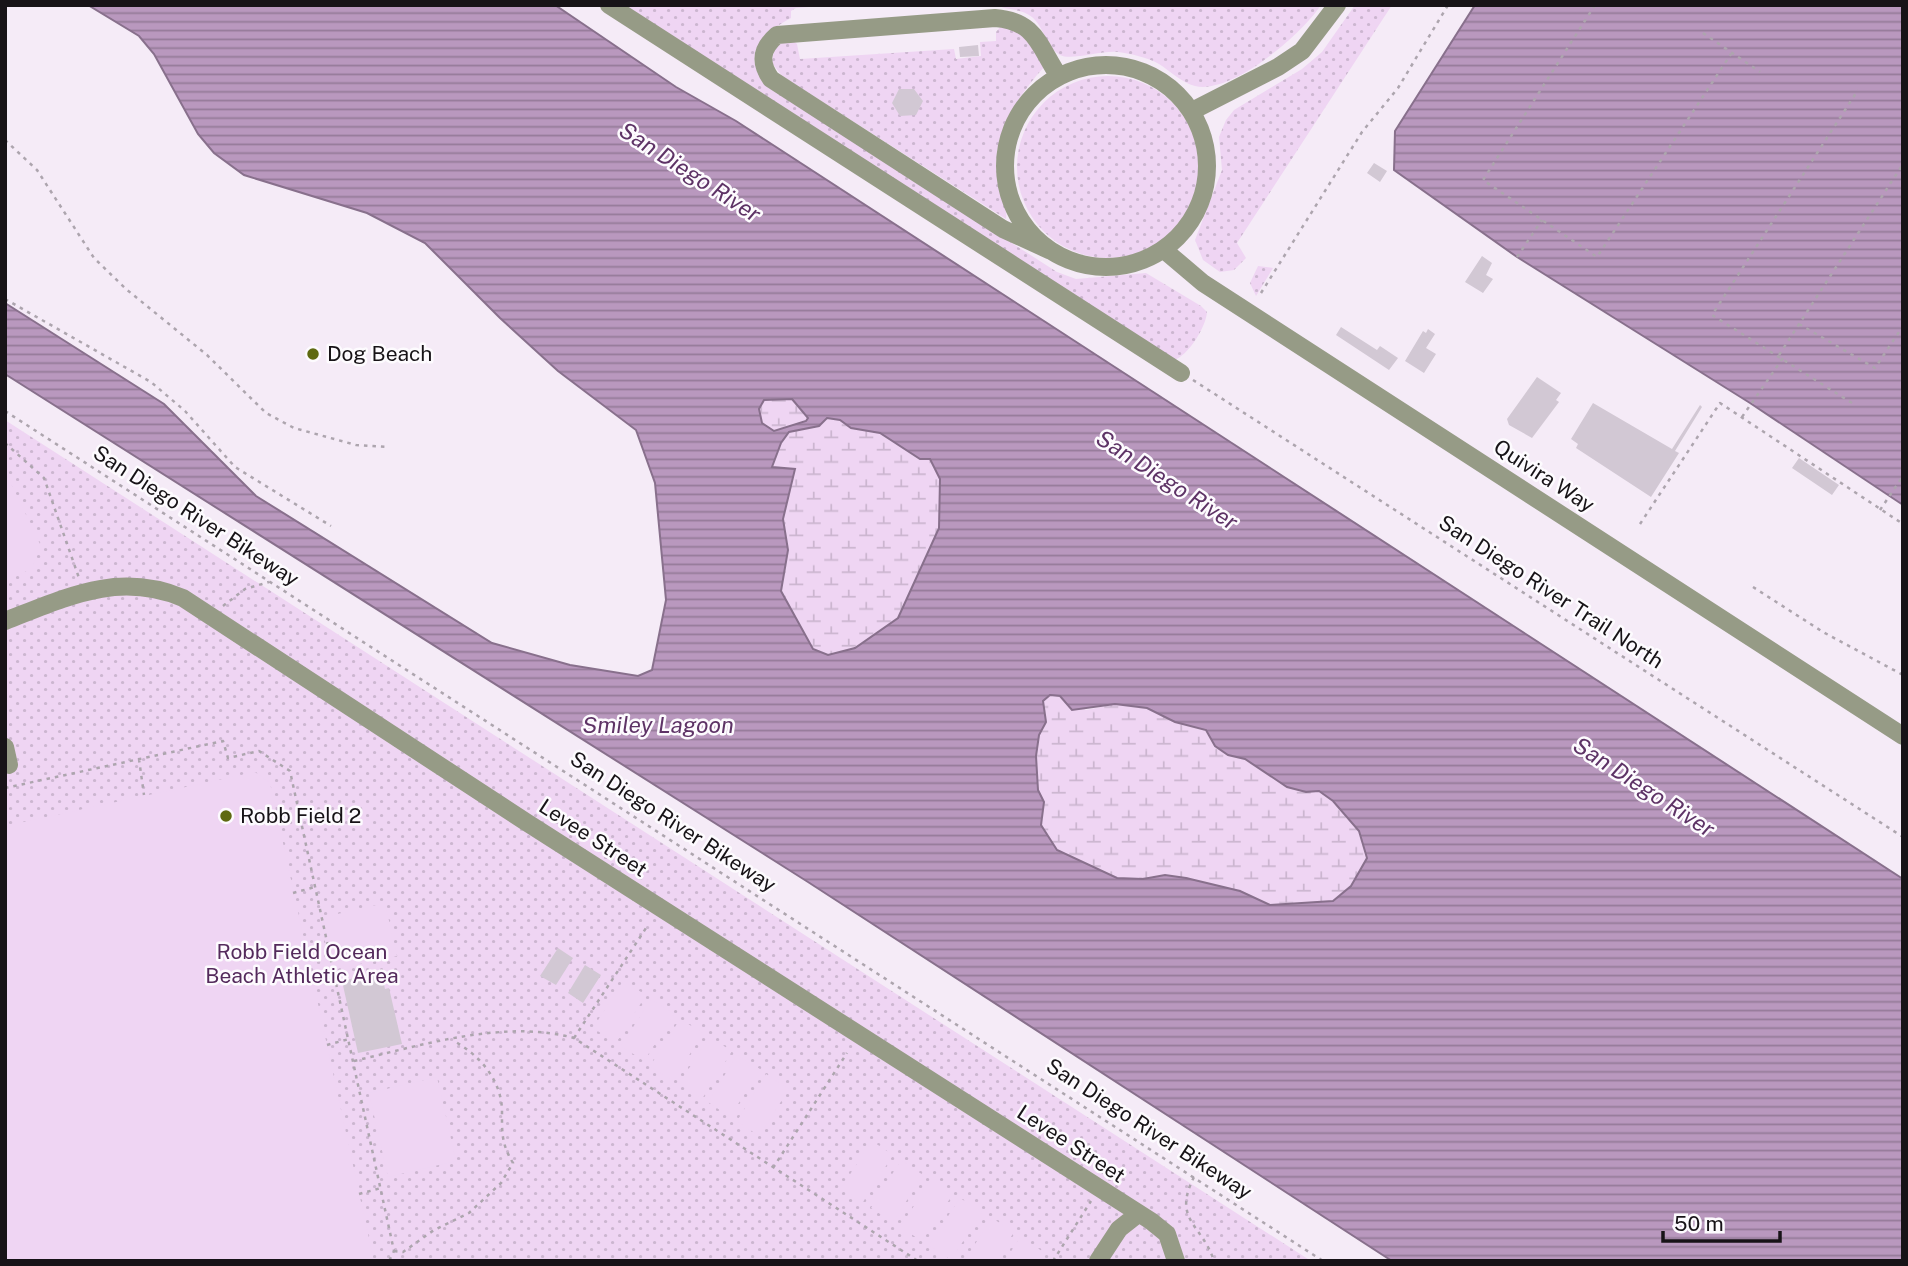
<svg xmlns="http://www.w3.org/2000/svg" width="1908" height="1266" font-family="'Public Sans',sans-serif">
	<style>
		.green { fill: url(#green-dots) }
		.wetland { fill: url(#wetland-marsh) }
		.pitch { fill: #efd5f3 }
		.water { fill: url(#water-rules); stroke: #88708c; stroke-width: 2; fill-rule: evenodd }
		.building { fill: #d2c8d4 }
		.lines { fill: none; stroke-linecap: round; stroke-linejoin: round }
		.path { stroke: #ada5ae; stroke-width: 2.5; stroke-dasharray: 3.5 5; stroke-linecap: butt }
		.minor { stroke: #969b86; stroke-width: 18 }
		.poi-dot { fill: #5e6910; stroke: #fdfbfe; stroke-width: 2.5 }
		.labels { text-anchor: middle; stroke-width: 5; stroke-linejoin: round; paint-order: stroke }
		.poi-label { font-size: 21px; fill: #171317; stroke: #fdfbfe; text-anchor: start }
		.street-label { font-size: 21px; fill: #171317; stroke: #fdfbfe }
		.park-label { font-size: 21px; fill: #542a5c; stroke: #fdfbfe }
		.water-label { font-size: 23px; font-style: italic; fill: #5e3366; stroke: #fdfbfe }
	</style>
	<defs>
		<pattern id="green-dots" width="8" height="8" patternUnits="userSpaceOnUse" patternTransform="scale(1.75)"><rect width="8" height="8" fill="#efd5f3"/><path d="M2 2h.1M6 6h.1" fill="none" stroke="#ccb6d0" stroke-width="1.8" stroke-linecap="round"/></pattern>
		<pattern id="wetland-marsh" width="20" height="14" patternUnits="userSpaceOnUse" patternTransform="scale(1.75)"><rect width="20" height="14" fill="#efd5f3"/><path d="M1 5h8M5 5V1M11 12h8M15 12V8" fill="none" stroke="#ccb6d0"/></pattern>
		<pattern id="water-rules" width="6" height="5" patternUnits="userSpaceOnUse" patternTransform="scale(1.75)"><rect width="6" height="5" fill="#b998be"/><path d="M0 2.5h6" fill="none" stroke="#957b99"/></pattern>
	</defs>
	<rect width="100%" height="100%" fill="#f5ebf7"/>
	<!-- green -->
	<path class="green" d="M619,5H836L796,8L791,11V18C763,33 737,56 770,88L1057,272L1076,279L1146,273L1201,306L1207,312C1206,327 1188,356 1174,360Z
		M997,5H1321C1302,34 1232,95 1195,86C1182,83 1170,71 1159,64C1147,57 1131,54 1118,52C1102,50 1071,61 1060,55C1046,47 1044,27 1032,17C1021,8 1008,11 997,5Z
		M1355,5H1392L1237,243L1246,258L1234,270L1220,272L1203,260L1195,240L1222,170L1219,137L1226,120L1234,110L1302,69L1322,52Z
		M1001,26L1024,33L1044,67C1020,94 992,133 997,173C998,187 1008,207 1006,219L782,76L772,63C773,49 777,41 792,40L797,44L800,59L954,49L956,59L981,56L980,42L996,41V32Z
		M1017 167a91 91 0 1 1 182 0a91 91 0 1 1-182 0Z
		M1258,266L1273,268L1256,296L1250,283Z
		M5,420L1311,1261H5Z"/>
	<!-- wetland -->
	<path class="wetland" d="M792,399L809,418L806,421L774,431L762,423L759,409L764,400Z
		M828,418L840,420L851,428L880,433L930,459L940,479L941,495L939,528L898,618L855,648L828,655L813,649L781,591L788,550L783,519L795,469L772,468L781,443L789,432L819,426Z
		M1050,695L1060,696L1086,710L1115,704L1147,708L1176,722L1206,730L1215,746L1228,755L1245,759L1287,787L1306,792L1319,791L1333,801L1359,831L1367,858L1351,886L1333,901L1270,905L1240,891L1165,875L1143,879L1117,878L1057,850L1041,825L1044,802L1038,790L1036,756L1039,735L1046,722L1043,701Z"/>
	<!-- pitch -->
	<path class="pitch" d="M5,471L40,544L32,569L5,580Z
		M255,772L270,783L373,1257L370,1261H5V826Z
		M385,903L397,956L331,970L320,918Z
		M623,981L646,995L616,1043L593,1028Z
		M651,999L674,1014L644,1061L621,1046Z
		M680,1019L703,1033L673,1081L650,1066Z
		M709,1037L732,1051L702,1099L679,1084Z
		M737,1055L760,1069L730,1117L708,1102Z
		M766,1074L789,1089L759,1136L737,1121Z
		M437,1077L456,1161L388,1177L369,1093Z
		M872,1141L893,1155L863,1202L841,1188Z
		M901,1160L923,1175L893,1222L871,1208Z
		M931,1180L953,1194L922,1241L900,1227Z
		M960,1198L982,1212L951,1260L929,1245Z
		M992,1218L1014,1232L996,1261H964Z
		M1020,1237L1042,1251L1036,1261H1005Z"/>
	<!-- water -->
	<path class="water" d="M88,5H555L676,87L736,121L1903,879V1261H1392L808,882L5,374V303L164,404L256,496L492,643L570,665L638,676L652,670L666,600L655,483L636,430L558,371L500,318L425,243L367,213L244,175L214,153L198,134L154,54L139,36ZM792,399L808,418L806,421L774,431L762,423L759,409L764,400ZM827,418L840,420L851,428L880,433L920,459H930L940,479L939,528L898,618L855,648L828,655L813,649L781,591L788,550L783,519L795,469L772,467L781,443L789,432L819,426ZM1050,695L1060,696L1072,710L1115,704L1147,708L1175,722L1206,730L1215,746L1228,755L1245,759L1287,787L1306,792L1319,791L1333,801L1359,831L1367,858L1351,886L1333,901L1270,905L1240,891L1186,878L1165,875L1143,879L1117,878L1057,850L1041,825L1044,802L1038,790L1036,756L1039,735L1046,722L1043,701Z
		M1475,5H1903V505L1750,403L1517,257L1394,170L1395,131Z"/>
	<!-- building -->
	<path class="building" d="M978,45L979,56L960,57L959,47Z
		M899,89H914L923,101L916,115L900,116L892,103Z
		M1374,163L1387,171L1380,182L1367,173Z
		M1482,256L1492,263L1486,275L1493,279L1483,293L1465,282Z
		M1341,327L1377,350L1380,346L1398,358L1389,370L1336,335Z
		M1428,329L1435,334L1426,348L1436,354L1424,373L1405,361L1423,331L1426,333Z
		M1537,377L1561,393L1556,400L1559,402L1532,438L1509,425L1507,419Z
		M1593,403L1672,449L1700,405L1702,407L1675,451L1679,453L1651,497L1576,448L1578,444L1571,439Z
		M1799,458L1839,485L1832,495L1792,468Z
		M558,948L573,958L556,985L540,976Z
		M585,965L601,975L583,1003L568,993Z
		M381,972L385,989L389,988L402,1044L358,1053L342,981Z"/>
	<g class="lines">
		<!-- path -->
		<path class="path" d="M1595,5L1483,180L1597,257L1731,54
			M1703,33L1760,72
			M5,140L37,170L94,258L126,289L207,355L266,413L294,428L356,445L388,447
			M1517,257L1542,220
			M1261,293L1362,132L1398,88L1448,5
			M5,299L151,382L185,411L235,467L331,526
			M1799,324L1875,368L1903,326
			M1779,355L1903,164
			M1193,380L1903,837
			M1852,403L1712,315L1858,90
			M5,411L1323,1261
			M1742,417L1783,358
			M5,443L44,478L79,578
			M1880,510L1903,476
			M1640,524L1720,403L1903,524
			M1753,587L1823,632L1903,675
			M223,606L245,589L269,582
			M139,759L144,795
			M5,788L223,741L228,758L259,751L290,771L394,1251L389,1261
			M293,893L315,887
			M574,1038L648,925
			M327,1045L349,1039
			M354,1061C422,1045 505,1019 574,1038L918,1261
			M773,1168L847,1053
			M1194,1177C1172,1220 1202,1224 1214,1261
			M359,1194L381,1188
			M394,1251L403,1252L434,1230L469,1213L501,1183L513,1163C501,1143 502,1132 502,1110C501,1079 479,1055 454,1041
			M1053,1261L1091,1201"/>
		<!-- minor -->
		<path class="minor" d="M609,5L1181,373
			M1005 166a101 101 0 1 1 202 0a101 101 0 1 1-202 0Z
			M1192,111L1278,67L1302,51L1337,5
			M1049,250L1003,229L771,79C759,62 761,49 777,35L995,18C1035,21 1038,44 1058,75
			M1164,250L1203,283L1903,736
			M5,621C67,597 118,571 183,598L526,822L1151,1221L1167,1234L1176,1261
			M5,747L9,765
			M1098,1261L1119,1229L1138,1214"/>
	</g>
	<!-- markers -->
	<g class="poi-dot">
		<circle cx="313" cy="354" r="7"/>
		<circle cx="226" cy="816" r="7"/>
	</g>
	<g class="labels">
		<!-- poi labels -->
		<g class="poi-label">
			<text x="327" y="361">Dog Beach</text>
			<text x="240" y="823">Robb Field 2</text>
		</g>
		<!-- street labels -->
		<g class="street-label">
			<text transform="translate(1544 476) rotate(33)" y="7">Quivira Way</text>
			<text transform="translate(196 516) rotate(33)" y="7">San Diego River Bikeway</text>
			<text transform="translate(1551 592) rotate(33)" y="7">San Diego River Trail North</text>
			<text transform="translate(673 822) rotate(33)" y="7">San Diego River Bikeway</text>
			<text transform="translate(593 838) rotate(33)" y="7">Levee Street</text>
			<text transform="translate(1149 1129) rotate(33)" y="7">San Diego River Bikeway</text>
			<text transform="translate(1071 1144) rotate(33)" y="7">Levee Street</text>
		</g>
		<!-- park labels -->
		<g class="park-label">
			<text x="302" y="959">Robb Field Ocean<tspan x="302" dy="24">Beach Athletic Area</tspan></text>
		</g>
		<!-- water labels -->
		<g class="water-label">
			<text transform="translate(690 172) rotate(33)" y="8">San Diego River</text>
			<text transform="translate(1167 480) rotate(33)" y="8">San Diego River</text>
			<text x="658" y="733">Smiley Lagoon</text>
			<text transform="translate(1644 787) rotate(33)" y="8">San Diego River</text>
		</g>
	</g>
	<!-- border -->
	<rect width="1908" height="1266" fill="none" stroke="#171317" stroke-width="14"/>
	<!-- scale -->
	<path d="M1663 1231v10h117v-10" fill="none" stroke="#171317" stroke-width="3.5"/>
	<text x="1674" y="1231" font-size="21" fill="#171317" stroke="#fdfbfe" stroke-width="5" paint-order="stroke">50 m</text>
</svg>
